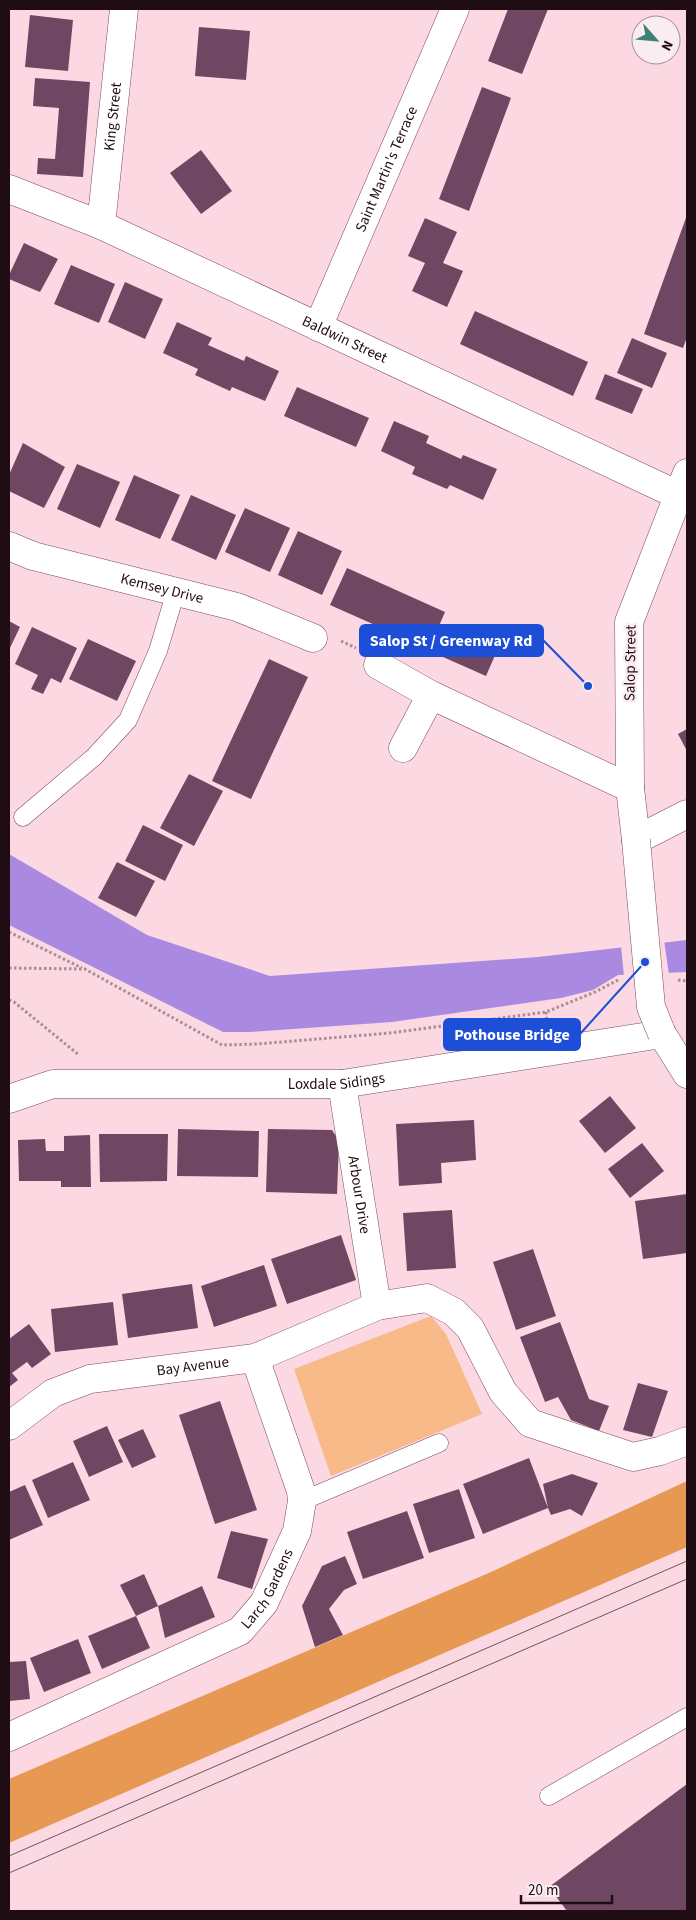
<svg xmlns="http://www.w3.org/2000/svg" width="696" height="1920" font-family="'Source Sans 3',sans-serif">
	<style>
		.green { fill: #f7ba88 }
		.forest { fill: #e79853 }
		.water { fill: #aa8ae1 }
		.pier { fill: #fcd8e2 }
		.building { fill: #704762 }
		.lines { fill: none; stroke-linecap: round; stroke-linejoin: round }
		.service-casing { stroke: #7c4b5a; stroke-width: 19 }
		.minor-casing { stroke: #7c4b5a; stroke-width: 29 }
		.secondary-casing { stroke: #7c4b5a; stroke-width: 29 }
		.path { stroke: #aa8c95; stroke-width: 3; stroke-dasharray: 2.5 2.5; stroke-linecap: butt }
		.service { stroke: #fff; stroke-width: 18 }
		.minor { stroke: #fff; stroke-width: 28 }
		.secondary { stroke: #fff; stroke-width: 28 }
		.tram { stroke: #70565e; stroke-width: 1 }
		.secondary-bridge-casing { stroke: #7c4b5a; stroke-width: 29; stroke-linecap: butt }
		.secondary-bridge { stroke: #fff; stroke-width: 28 }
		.labels { text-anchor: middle; stroke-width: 5; stroke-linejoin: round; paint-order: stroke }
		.street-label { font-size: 15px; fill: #200c13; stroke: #f9edf0 }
		.leader { fill: none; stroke: #1d4ed8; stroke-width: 2 }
		.callout-dot { fill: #1d4ed8; stroke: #f9edf0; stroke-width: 2 }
		.callout { fill: #1d4ed8; stroke: #1d4ed8; stroke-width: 2 }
		.callout-label { font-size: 16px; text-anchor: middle; font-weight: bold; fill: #fff }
	</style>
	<rect width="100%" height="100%" fill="#fcd8e2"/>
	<!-- green -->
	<path class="green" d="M431,1316L446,1334L482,1414L331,1476L294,1369Z"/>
	<!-- forest -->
	<path class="forest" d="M687,1481V1547L9,1843V1779L491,1572Z"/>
	<!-- water -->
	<path class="water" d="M9,854L147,935L270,976L538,957L687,940V972L618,975L593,990L561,998L392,1022L249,1032H223L9,925Z"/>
	<!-- pier -->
	<path class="pier" d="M664,940L669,975L624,977L621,945Z"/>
	<!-- building -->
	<path class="building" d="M508,9H548L522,74L488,61Z
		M30,15L73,20L68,71L25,67Z
		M199,27L250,31L246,80L195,76Z
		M35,78L90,82L83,177L37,174L38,158L55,159L59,108L33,106Z
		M482,87L511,98L469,211L439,199Z
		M201,150L232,191L201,214L170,173Z
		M687,215V337L683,348L644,334Z
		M425,218L457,232L443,263L463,271L447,307L412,291L425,263L408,256Z
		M24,243L58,259L40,292L9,279V275Z
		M71,265L115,284L99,323L54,304Z
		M125,282L163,299L145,339L108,322Z
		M475,311L588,362L573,396L460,344Z
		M177,322L212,338L208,345L244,361L246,356L279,371L265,401L232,387L230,391L195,375L198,369L163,353Z
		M632,338L667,353L652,388L617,373Z
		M605,374L643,389L632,414L595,399Z
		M297,387L369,418L356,447L284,416Z
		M394,421L429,436L426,443L461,459L463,455L497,469L483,500L450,485L447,489L412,474L415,467L381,451Z
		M23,443L65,467L44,508L9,491V475Z
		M77,464L120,482L100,528L57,509Z
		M134,475L180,495L160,539L115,520Z
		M191,495L236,515L216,560L171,540Z
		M245,508L290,528L270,572L225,552Z
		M298,531L342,551L322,595L278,575Z
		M347,568L445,612L429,649L330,605Z
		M9,621L20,627L9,650Z
		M458,625L500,644L486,676L443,657Z
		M32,627L77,648L61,683L51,678L43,694L31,689L38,675L15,664Z
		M88,639L136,661L117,701L69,679Z
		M269,659L308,677L251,799L212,781Z
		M687,729V751L678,734Z
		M189,774L223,791L194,846L160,828Z
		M143,825L183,845L165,881L125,861Z
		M117,862L155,881L136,917L98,898Z
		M610,1096L636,1128L605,1153L579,1121Z
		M474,1120L476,1160L441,1163L442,1183L399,1186L396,1124Z
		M178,1129L259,1131L258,1177L177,1176Z
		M268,1129L332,1130L339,1141L337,1194L266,1192Z
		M99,1134H168L167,1181L100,1182Z
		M90,1135L91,1187H61V1181H19L18,1140L45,1139L46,1151H64V1136Z
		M642,1143L664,1171L630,1198L608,1169Z
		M687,1194V1253L643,1259L635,1201Z
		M452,1210L456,1268L407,1271L403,1213Z
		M341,1235L356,1280L287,1304L271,1259Z
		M533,1249L556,1316L516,1330L493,1262Z
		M264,1265L277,1306L214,1327L201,1286Z
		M192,1284L198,1328L128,1338L122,1294Z
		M113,1302L118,1345L55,1352L51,1309Z
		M560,1322L589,1399L609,1406L599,1431L571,1420L558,1397L545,1402L520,1337Z
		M29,1324L51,1354L32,1368L27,1362L12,1373L18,1380L9,1387V1339Z
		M638,1383L668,1391L652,1437L623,1430Z
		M220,1401L257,1510L215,1524L179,1415Z
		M107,1426L123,1462L89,1477L73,1441Z
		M143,1429L156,1457L132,1468L118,1440Z
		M529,1458L548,1508L543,1484L572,1474L598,1483L582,1516L570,1509L551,1515L548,1508L483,1534L463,1484Z
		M73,1462L90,1500L48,1518L32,1480Z
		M25,1485L43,1525L9,1540V1492Z
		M459,1489L475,1538L429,1553L413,1504Z
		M407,1511L424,1558L363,1579L347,1532Z
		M231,1531L268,1539L252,1589L217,1578Z
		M345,1556L357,1584L344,1590L329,1609L343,1635L315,1647L302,1606L322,1566Z
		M144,1574L158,1606L136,1616L120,1585Z
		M202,1586L215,1617L165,1638L158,1606Z
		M136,1616L150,1648L102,1669L88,1636Z
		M78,1639L91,1673L44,1692L30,1658Z
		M26,1661L30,1699L9,1701V1662Z
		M687,1784V1911H567L549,1887Z"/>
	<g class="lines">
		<!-- service casing -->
		<g class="service-casing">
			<path id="service" d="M23,817L94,757L128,720L158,651L176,591
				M302,1501L439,1443
				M549,1796L687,1717"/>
		</g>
		<!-- minor casing -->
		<g class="minor-casing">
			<g id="minor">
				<path id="s1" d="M9,189L101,225L678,495"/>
				<path id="s2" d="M101,225L124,9"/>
				<path id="s3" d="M318,327L455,9"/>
				<path id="s4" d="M9,546L33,556L237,607L313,638"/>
				<path d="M378,665L431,695L630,788"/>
				<path d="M403,748L431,695"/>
				<path d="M636,840L687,814"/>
				<path id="s5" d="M342,1084L377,1306"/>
				<path id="s6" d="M9,1099L53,1084H342L662,1034"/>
				<path id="s7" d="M9,1426L53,1393L90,1379L255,1358L377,1306L427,1298L454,1312L470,1328L503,1392L530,1423L633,1457L660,1451L687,1441"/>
				<path id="s8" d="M9,1737L240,1631L264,1603L297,1531L302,1501L301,1491L255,1358"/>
			</g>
		</g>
		<!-- secondary casing -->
		<g class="secondary-casing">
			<path id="secondary" d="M636,840L630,788L629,622L687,473
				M662,1034L687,1074"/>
		</g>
		<!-- path -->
		<path class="path" d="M341,641L356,648
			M9,932L82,968
			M9,968L85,969L222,1045L257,1044L390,1033L546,1012L595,992L620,979
			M678,980L687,981
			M9,1000L14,1002L79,1055
			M546,1012L547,1024"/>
		<!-- service -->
		<use href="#service" class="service"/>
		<!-- minor -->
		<use href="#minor" class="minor"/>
		<!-- secondary -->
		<use href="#secondary" class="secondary"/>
		<!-- tram -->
		<path class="tram" d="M9,1856L687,1561
			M9,1873L687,1579"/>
		<!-- secondary-bridge casing -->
		<g class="secondary-bridge-casing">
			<path id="secondary-bridge" d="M636,840L651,1007L662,1034"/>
		</g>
		<!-- secondary-bridge -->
		<use href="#secondary-bridge" class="secondary-bridge"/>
	</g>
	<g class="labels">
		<!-- street labels -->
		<g class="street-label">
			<text dy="5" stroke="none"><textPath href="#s2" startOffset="109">King Street</textPath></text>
			<text dy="5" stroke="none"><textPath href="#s3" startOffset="172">Saint Martin's Terrace</textPath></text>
			<text dy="5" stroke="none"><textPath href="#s1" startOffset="368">Baldwin Street</textPath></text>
			<text dy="5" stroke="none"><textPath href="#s4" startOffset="159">Kemsey Drive</textPath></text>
			<text transform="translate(630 663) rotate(-89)" y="5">Salop Street</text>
			<text dy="5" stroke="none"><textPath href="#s6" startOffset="330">Loxdale Sidings</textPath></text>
			<text dy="5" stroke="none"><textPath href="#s5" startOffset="112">Arbour Drive</textPath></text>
			<text dy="5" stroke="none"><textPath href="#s7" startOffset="198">Bay Avenue</textPath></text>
			<text dy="5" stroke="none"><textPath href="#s8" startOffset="305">Larch Gardens</textPath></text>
		</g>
	</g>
	<!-- callouts -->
	<path class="leader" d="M588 686L543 640M645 962L580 1034"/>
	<g class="callout-dot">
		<circle cx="588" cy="686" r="5"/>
		<circle cx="645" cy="962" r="5"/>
	</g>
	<g class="callout">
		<rect x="360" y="625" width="183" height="31" rx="5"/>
		<rect x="444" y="1019" width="136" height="31" rx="5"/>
	</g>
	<g class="callout-label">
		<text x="451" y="646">Salop St / Greenway Rd</text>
		<text x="512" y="1040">Pothouse Bridge</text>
	</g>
	<!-- border -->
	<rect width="696" height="1920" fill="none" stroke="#200c13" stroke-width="20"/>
	<!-- north arrow -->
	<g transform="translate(656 40) rotate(117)"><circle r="24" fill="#f9edf0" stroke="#a29398"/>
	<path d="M0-4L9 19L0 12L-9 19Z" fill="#3e8276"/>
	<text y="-8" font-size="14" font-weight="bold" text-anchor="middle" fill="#200c13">N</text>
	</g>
	<!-- scale -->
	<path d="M521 1895v8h91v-8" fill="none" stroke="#200c13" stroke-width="2.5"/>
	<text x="528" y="1895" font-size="15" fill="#200c13" stroke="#f9edf0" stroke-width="4" paint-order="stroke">20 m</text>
</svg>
